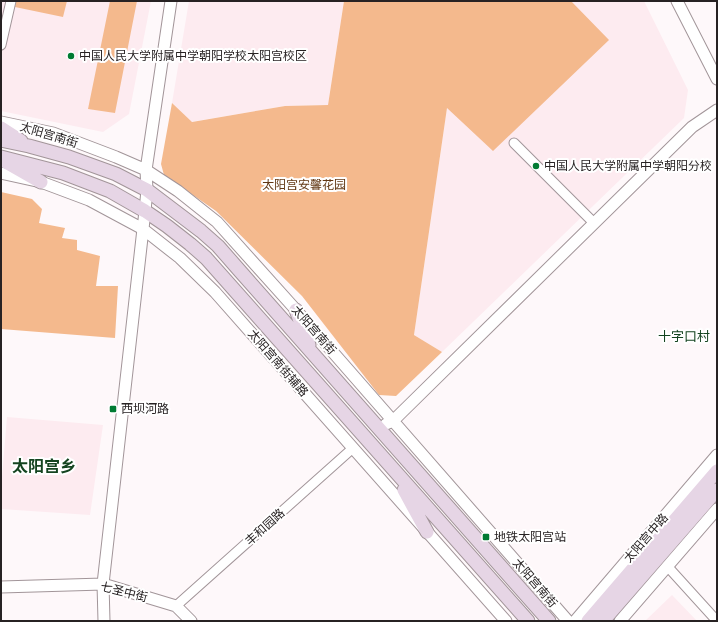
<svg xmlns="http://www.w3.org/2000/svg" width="718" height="622" font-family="'Fira Sans','Noto Sans SC',sans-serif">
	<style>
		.built { fill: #fdebf0 }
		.green { fill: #f4b98d }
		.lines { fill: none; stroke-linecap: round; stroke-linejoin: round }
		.minor-casing { stroke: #a29599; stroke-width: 11 }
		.tertiary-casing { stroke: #a29599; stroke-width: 13 }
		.secondary-casing { stroke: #a29599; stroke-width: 15 }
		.minor { stroke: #fff; stroke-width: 9 }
		.tertiary { stroke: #fff; stroke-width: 11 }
		.secondary { stroke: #e6d5e5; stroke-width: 13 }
		.poi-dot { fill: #007b33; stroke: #fff; stroke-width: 1.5 }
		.labels { text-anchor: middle; stroke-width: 4; stroke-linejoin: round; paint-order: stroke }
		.poi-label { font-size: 12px; fill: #272223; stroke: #fff; text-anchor: start }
		.street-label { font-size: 12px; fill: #272223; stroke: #fff }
		.park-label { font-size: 12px; fill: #613713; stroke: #fff }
		.neighbourhood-label { font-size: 13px; fill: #144420; stroke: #fff }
		.district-label { font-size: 16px; font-weight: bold; fill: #144420; stroke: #fff }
	</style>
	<rect width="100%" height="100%" fill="#fef8fa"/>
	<!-- built -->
	<path class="built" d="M1,1H151L129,114L103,132L1,111Z
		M189,1H344L328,105L285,106L191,122L172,103Z
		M515,1H644L688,90L684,118L442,352L414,335L447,108Z
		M7,417L103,425L90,515L1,509V489Z
		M672,595L697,621H645Z"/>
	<!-- green -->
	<path class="green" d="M16,1H67L63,17L15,7Z
		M110,1H137L115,113L88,109Z
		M344,1H571L609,40L493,151L447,108L414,335L442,352L396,396L379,395L302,296L216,211L164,175L161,164L172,103L192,122L285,106L328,105Z
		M1,192L32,199L42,209L39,223L65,228L62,238L77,240V250L100,256L96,286H118L115,338L1,329Z"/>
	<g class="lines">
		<!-- minor casing -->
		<g class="minor-casing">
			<path id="minor" d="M1,45L11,1
				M514,143L594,223
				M668,567L717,621
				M176,606L353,448"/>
		</g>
		<!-- tertiary casing -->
		<g class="tertiary-casing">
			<path id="tertiary" d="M677,1L717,79
				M1,122L53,133L116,157L146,170L178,191L217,222L296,310L568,621
				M1,173L41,182L89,200L143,229L180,258L215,292L506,621
				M386,424L393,421L399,415L692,127L717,110
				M1,587L103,584L176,606L191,621
				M104,621L103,584L145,211L147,190L146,170L171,1
				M575,621L717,455
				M620,621L717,509"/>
		</g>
		<!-- secondary casing -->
		<g class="secondary-casing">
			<path id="secondary" d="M1,128L21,141
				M1,140L29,146L69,157L116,174L147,190L201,231L218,246L239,270L549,621
				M1,157L63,173L110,191L145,211L167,226L190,244L206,258L528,621
				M6,162L41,182
				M296,310L309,345
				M404,490L427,532
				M588,621L717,471
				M603,621L717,490"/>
		</g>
		<!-- minor -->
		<use href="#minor" class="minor"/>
		<!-- tertiary -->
		<use href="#tertiary" class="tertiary"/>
		<!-- secondary -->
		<use href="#secondary" class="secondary"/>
	</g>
	<!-- markers -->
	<g class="poi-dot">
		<circle cx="71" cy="56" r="4"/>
		<circle cx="536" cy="166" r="4"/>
		<rect x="109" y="405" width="8" height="8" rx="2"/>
		<rect x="482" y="533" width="8" height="8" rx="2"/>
	</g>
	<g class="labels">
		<!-- poi labels -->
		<g class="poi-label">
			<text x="79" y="60">中国人民大学附属中学朝阳学校太阳宫校区</text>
			<text x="544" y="170">中国人民大学附属中学朝阳分校</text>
			<text x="121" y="413">西坝河路</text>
			<text x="494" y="541">地铁太阳宫站</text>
		</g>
		<!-- street labels -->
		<g class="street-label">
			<text transform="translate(49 135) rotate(17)" y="4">太阳宫南街</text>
			<text transform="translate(314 330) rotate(49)" y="4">太阳宫南街</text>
			<text transform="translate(278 363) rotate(49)" y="4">太阳宫南街辅路</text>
			<text transform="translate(265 527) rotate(-42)" y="4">丰和园路</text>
			<text transform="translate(646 538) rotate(-49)" y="4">太阳宫中路</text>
			<text transform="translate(535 583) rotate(49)" y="4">太阳宫南街</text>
			<text transform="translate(124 592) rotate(14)" y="4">七圣中街</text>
		</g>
		<!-- park labels -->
		<g class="park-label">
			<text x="304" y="189">太阳宫安馨花园</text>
		</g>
		<!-- neighbourhood labels -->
		<g class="neighbourhood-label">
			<text x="684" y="341">十字口村</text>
		</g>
		<!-- district labels -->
		<g class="district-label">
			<text x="44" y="472">太阳宫乡</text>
		</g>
	</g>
	<!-- border -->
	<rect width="718" height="622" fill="none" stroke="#272223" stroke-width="4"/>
</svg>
